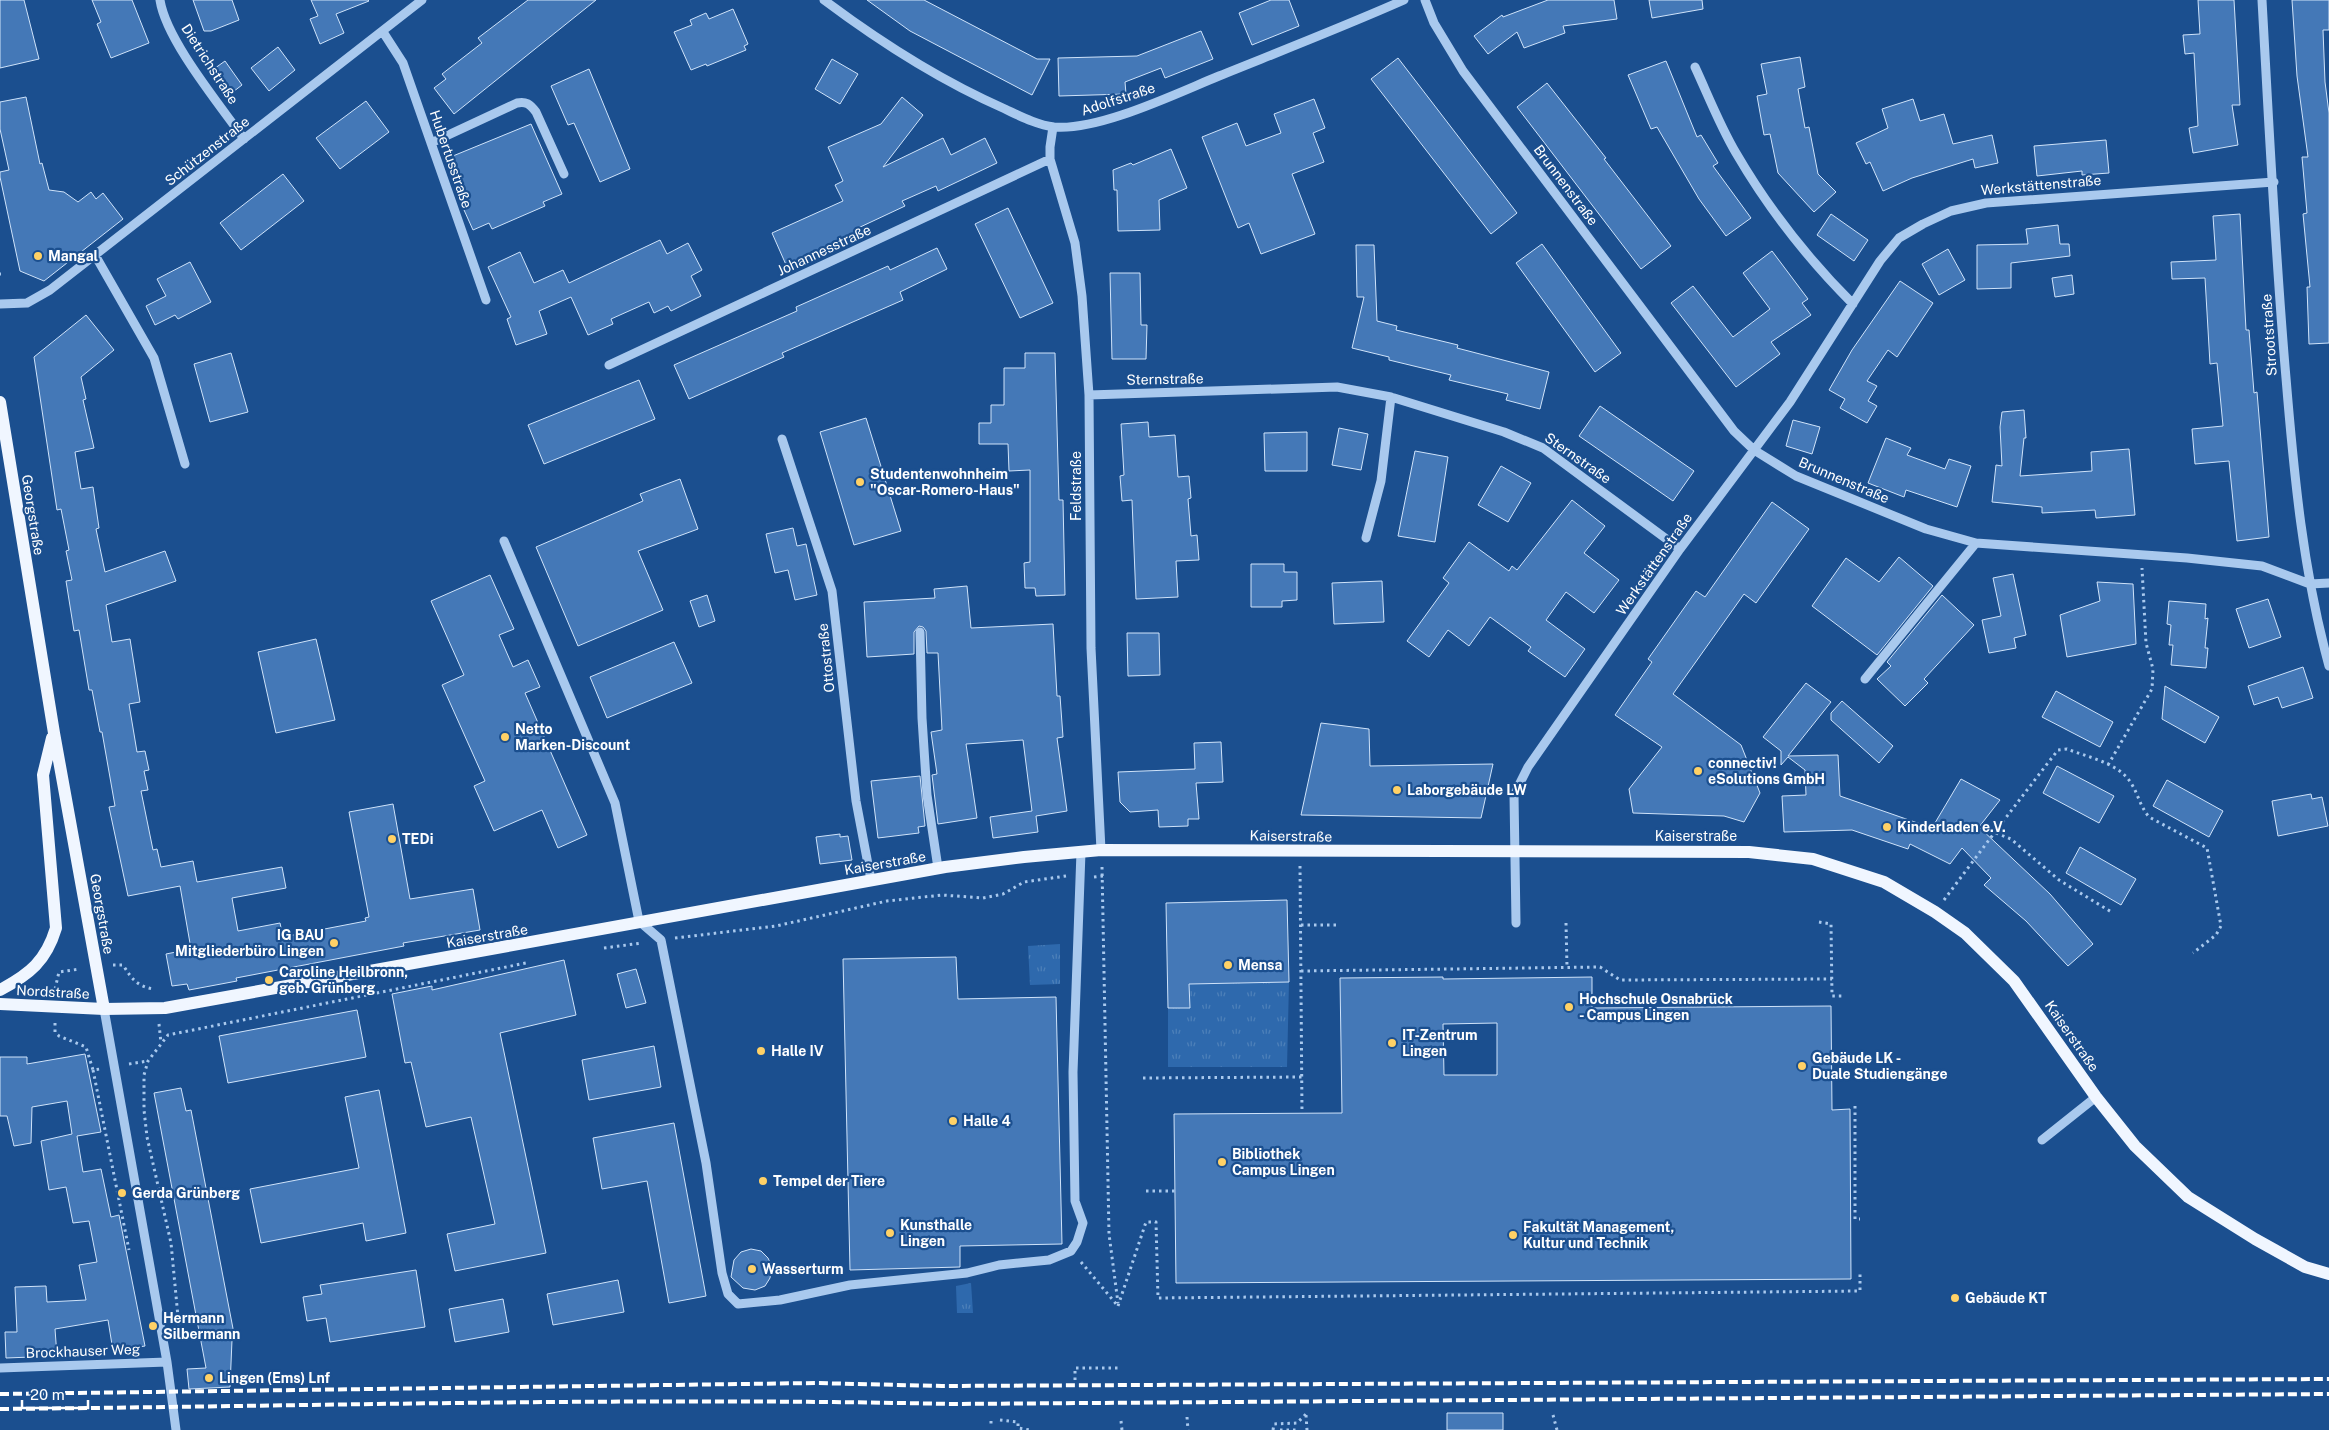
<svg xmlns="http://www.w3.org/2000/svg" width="2329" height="1430" font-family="'Public Sans',sans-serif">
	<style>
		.grass { fill: url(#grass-tufts) }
		.building { fill: #4478b7; stroke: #cfe3fa; fill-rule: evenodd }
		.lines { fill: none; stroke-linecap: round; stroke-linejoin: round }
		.path { stroke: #a9c9ee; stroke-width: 3; stroke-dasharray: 2.5 4; stroke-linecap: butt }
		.minor { stroke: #a9c9ee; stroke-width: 9 }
		.major { stroke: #f0f6ff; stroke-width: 12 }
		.rail { stroke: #fff; stroke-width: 4; stroke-dasharray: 9 4; stroke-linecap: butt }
		.poi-dot { fill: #ffd166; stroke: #1b4f8f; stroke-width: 2 }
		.labels { text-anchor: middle; stroke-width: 4.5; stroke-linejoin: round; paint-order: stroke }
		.street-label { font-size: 14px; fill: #fff; stroke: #1b4f8f }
		.poi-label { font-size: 14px; font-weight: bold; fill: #fff; stroke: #1b4f8f; text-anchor: start }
	</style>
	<defs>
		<pattern id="grass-tufts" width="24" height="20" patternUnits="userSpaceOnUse" patternTransform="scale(1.25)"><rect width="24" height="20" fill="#2e69ad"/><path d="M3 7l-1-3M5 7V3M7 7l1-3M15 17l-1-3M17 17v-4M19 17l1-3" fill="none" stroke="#4d80b9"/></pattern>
	</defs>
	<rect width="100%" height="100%" fill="#1b4f8f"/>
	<!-- grass -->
	<path class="grass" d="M1060,944V984L1030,985L1028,946Z
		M1289,982L1287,1067H1168V1008L1190,1007L1189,984Z
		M971,1283L973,1313H957L956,1286Z"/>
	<!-- building -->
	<path class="building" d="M0,0H24L39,59L0,68Z
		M92,0H132L149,43L111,58L97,24L101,22Z
		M193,0H232L239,20L211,31H204Z
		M311,0H368L369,1L336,14L344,33L320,44L310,19L318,16Z
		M528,0H596L454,114L434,88L446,79L442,74L482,43L478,38Z
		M867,0H924L1037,59H1050L1032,95L910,31Z
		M1271,0H1289L1299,26L1252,45L1239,13Z
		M1548,0H1614L1617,19L1563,26L1565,33L1524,48L1517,32L1488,54L1474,36L1502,15L1503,17Z
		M1649,0H1702L1703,9L1652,18Z
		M2198,0H2234L2240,105H2232L2238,145L2193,153L2189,128L2198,126L2194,53L2185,54L2183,35L2200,34Z
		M2292,0H2329V30H2323L2325,82L2329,113V343L2309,344L2307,287H2310L2303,214L2307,213L2302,157H2308L2297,76Z
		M733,9L748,44L744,46L746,50L707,66L706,64L691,70L674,32L692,25L690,20L706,13L709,19Z
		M1201,31L1213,59L1165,78L1161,68L1125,82L1126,94L1059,96L1058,58L1137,56Z
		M278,47L295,70L269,91L251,68Z
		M1800,57L1805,87L1798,89L1805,128L1809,127L1818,174L1836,192L1814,212L1778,173L1770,134L1764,135L1757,96L1767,94L1761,64Z
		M1398,58L1517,213L1491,234L1371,79Z
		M832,59L858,74L840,104L815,89Z
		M225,61L242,85L229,95L211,71Z
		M1666,61L1697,137L1701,135L1718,163L1713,166L1751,218L1726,236L1699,199L1657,127L1651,129L1628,75Z
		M589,69L630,169L600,182L574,123L568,125L551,86Z
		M1547,83L1606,158L1604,159L1671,246L1641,269L1517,107Z
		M26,97L40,164L42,163L49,190L64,192L78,202L91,192L96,199L103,193L123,219L44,281L20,271L0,177V172L9,170L0,129V102Z
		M902,97L923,115L883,167L943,138L951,155L985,138L997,163L938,191L936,186L902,201L905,206L856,229L858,235L787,267L772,233L843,201L835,185L843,181L828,147L881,124Z
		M1314,99L1325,128L1313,133L1324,162L1292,174L1315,234L1261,254L1249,223L1238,228L1202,137L1237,123L1246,146L1281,133L1274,114Z
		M1913,99L1920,121L1944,114L1953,144L1992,135L1998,163L1975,168L1973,159L1912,178L1883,191L1870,162L1866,164L1856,143L1888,128L1882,109Z
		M366,101L389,132L340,169L316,138Z
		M531,124L562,194L543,202L545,206L492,229L489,223L473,230L460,201L464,199L448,158Z
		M2106,140L2109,173L2082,175V171L2037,176L2034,146Z
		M1171,149L1187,188L1159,200L1160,230L1118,231L1117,190H1114L1113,170L1131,163L1133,165Z
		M283,174L304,201L241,250L220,223Z
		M1008,208L1053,303L1020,318L975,224Z
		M1831,214L1868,240L1854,261L1817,235Z
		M2240,214L2246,330H2249L2254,393L2257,392L2269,537L2237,541L2229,461L2195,464L2192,429L2223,426L2217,363L2210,364L2205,278L2172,279L2171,262L2216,260L2213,216Z
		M2058,225L2060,244H2069L2070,256L2011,263V288L1977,289V245L2028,244L2026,229Z
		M660,240L667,254L688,243L702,270L691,276L701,296L671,311L668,306L654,313L649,302L611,319L613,324L588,335L571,297L539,311L547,334L516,345L507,319L511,317L488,267L520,252L534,283L563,270L569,283Z
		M1542,244L1621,353L1595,372L1516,263Z
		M1356,245H1374L1377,321L1397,326L1396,330L1458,345L1457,348L1549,372L1540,409L1506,400L1508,394L1449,380L1451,375L1389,360V357L1352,348L1364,297H1357Z
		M937,248L947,269L900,292L903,300L782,353L784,357L689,399L674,365L797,311L796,307L888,266L890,270Z
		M1948,249L1965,280L1939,295L1922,264Z
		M1772,251L1808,299L1802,303L1811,315L1771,342L1780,354L1736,387L1671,303L1693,286L1733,337L1770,309L1743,273Z
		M190,262L211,302L178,319L175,315L155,325L146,306L166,296L157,279Z
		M1110,273H1140L1141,325H1147L1146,359H1112Z
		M2072,275L2074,294L2055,297L2052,278Z
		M1900,281L1933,303L1897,357L1888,350L1867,381L1877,386L1868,401L1877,406L1867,423L1840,408L1845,399L1829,390L1852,350Z
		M86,315L114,350L81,377L86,399L83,400L94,448L75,452L81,489L93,487L99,528L96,529L105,572L165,551L176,581L106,605L112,642L130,639L140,702L129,704L137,752L145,751L149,770L144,771L148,790L141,791L153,850L157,849L161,867L193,861L197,882L282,867L286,888L232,898L238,931L280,923L283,937L366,921L365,918L369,917L349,812L393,804L410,899L473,889L480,930L403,943L404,946L236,978L237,981L189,990L187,984L172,986L166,954L191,949L180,886L128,896L109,807L115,806L102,732H100L92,690H89L79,630L74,631L66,581L72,580L66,551L69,550L61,509L57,510L34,357Z
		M231,353L248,412L210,422L194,364Z
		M1025,353H1055L1059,500H1063L1065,595L1036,596L1035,588H1025L1024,563L1030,562V470L1009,471L1008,444H979V423H991V405H1004V368H1025Z
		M639,380L655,419L544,464L528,425Z
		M1600,406L1694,471L1673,501L1579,436Z
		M2024,410L2026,438H2024L2020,476L2092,471L2091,452L2129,449L2135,515L2096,518L2095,510L2042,513V507L1992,502L1996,465L2002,466L2000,427L2002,412Z
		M866,418L901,531L854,545L820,432Z
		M1793,420L1820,427L1812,454L1786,446Z
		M1148,422L1149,437L1175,435L1178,477L1189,476L1191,498L1188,499L1191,536L1197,535L1199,560L1176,561L1178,597L1136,599L1132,500L1122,501L1120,476L1124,475L1121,424Z
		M1339,428L1368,434L1361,470L1332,465Z
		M1307,432V471H1265L1264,433Z
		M1886,438L1911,448L1907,455L1945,469L1949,459L1971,466L1957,507L1906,490L1904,497L1868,483Z
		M1415,451L1448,457L1435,542L1398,536Z
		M1501,466L1531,483L1508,522L1478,505Z
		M680,479L698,529L638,551L663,610L578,646L536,547L643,501L640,494Z
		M1572,500L1605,526L1584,553L1619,580L1594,613L1566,592L1546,620L1585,649L1565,677L1528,651L1531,647L1490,617L1469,646L1448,630L1429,657L1407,641L1449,583L1443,578L1469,542L1509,571L1512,566L1517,570Z
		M1772,502L1809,529L1756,603L1744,594L1673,694L1741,745L1760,793L1744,822L1724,816L1633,813L1629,789L1662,747L1615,715L1652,662L1648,659L1696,591L1705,597Z
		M793,528L797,546L806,544L817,595L795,600L788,570L775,573L766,534Z
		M1899,557L1933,586L1877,655L1812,606L1846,558L1879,582Z
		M1251,564H1284V572H1297V600L1282,601V607H1251Z
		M2013,574L2026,635L2014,638L2016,648L1989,653L1982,620L2001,616L1993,578Z
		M490,575L514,629L499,635L513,667L528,660L540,687L525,693L587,835L558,848L542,810L494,831L474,786L485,781L442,685L464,675L431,601Z
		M1382,581L1384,622L1334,624L1332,583Z
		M2097,582L2133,584L2136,644L2067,657L2060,615L2100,601Z
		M967,586L971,628L1053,624L1057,696H1060L1063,737L1057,738L1067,811L1036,816L1038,832L993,838L990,817L1032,811L1023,740L966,744L977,818L938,824L932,775L937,774L931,732L942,730L938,653H927L926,631L923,627L919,626L914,632V654L867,657L864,602L935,598L934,589Z
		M707,595L715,621L699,627L690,601Z
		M1942,595L1974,625L1924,679L1928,683L1905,706L1877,679L1891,666L1887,662Z
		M2268,599L2281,637L2249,648L2236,609Z
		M2169,601L2206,604L2205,619L2208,618L2205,648H2208L2206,668L2171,665L2173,645H2169L2171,625L2167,624Z
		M1127,633H1159L1160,675L1128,676Z
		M316,639L335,720L276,733L258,652Z
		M674,642L692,683L607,718L590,677Z
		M2303,667L2313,698L2282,708L2278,697L2254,705L2248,686Z
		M1806,683L1831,702L1788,756L1838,755L1840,796L1932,828L1961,779L2000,800L1979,827L2050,894L2093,944L2068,966L2026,921L1984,885L1991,878L1962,848L1950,864L1910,844L1908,849L1852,830L1784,832L1782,796L1806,795L1805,770L1788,757L1781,765V751L1763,737Z
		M2165,686L2219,717L2205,743L2162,719Z
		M2056,691L2113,722L2100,747L2042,717Z
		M1842,701L1893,746L1879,763L1831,720V713Z
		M1321,723L1369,729L1370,766L1493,764L1481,818L1301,815Z
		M1221,742L1223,782L1196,783L1199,819H1188V826L1159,827L1158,810L1130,812L1120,802L1118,772L1195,769L1194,743Z
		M2057,766L2114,796L2099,823L2043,793Z
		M920,776L925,826L918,827L919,833L878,838L871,781Z
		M2167,780L2223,811L2209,837L2153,806Z
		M2311,794L2312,799L2322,797L2328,826L2278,836L2272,801Z
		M840,834V837L848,836L852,860L820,864L816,837Z
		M2080,847L2136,879L2121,905L2066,873Z
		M1287,900L1289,982L1189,984L1190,1008H1168L1166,903Z
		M956,957L958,999L1056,997L1062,1244L960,1246V1267L850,1270L843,959Z
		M564,960L576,1015L500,1033L546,1253L455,1271L447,1234L495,1224L471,1117L426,1127L411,1062L405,1063L392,994L432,986V990Z
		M636,969L646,1003L626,1008L617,974Z
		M1443,977V979L1592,977V1008L1831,1006L1832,1110L1850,1109L1851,1279L1176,1283L1174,1114L1342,1113L1340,978ZM1497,1023V1075H1444L1443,1024Z
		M357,1010L366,1057L228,1083L219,1036Z
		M654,1046L661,1087L589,1100L582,1060Z
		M85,1054L101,1132L77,1136L83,1172L101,1169L111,1217L119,1215L145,1346L113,1351L108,1320L55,1329L57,1356L6,1358L5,1332H17L15,1287L46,1286L47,1302L86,1300L79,1265L97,1262L89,1221L73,1223L66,1187L49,1190L41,1141L72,1134L67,1101L32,1107L31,1143L14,1146L7,1116H0V1057H27V1064Z
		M181,1088L186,1111L191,1110L235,1339L232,1340L230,1387L189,1389L187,1369L206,1368L154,1093Z
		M379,1090L406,1233L366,1241L363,1223L261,1243L250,1189L359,1168L345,1097Z
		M674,1123L706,1296L669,1303L647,1181L602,1189L593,1138Z
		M751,1249L761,1251L768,1258L772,1267L770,1278L765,1286L755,1290L743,1288L731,1277L734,1260L741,1252Z
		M416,1270L425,1327L330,1342L326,1318L307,1321L303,1297L322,1294L320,1285Z
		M618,1280L624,1312L553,1325L547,1294Z
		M503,1299L509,1332L455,1342L449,1309Z
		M1447,1413H1503V1430H1447Z"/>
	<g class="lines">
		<!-- path -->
		<path class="path" d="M0,274H1
			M2108,765L2152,689L2153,669L2146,643L2142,568
			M1996,833L2011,839L2059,880L2113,913
			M1300,866L1302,1113
			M1102,867L1109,1234L1118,1303
			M1094,877L1103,876
			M1944,900C1982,849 2019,800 2058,750L2067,749C2087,757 2119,763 2131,783C2138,794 2140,806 2149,817L2207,848L2221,926L2216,935L2193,953
			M1819,922L1831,924L1832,996H1844
			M1566,923L1567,967
			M1301,925H1336
			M675,938L776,926L887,901L942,895L983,898L1003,894L1024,882L1066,876
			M604,948L642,943
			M113,965H123C132,979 137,986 153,989
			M1301,971L1600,967L1620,980L1832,979
			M55,989L59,972L80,969
			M55,1023V1032L59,1036L86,1047L93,1070L100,1069
			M159,1024L161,1043
			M129,1064L148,1061
			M93,1070L129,1250
			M1143,1078L1302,1077
			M1855,1106V1219H1860
			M1146,1191H1175
			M1081,1262L1117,1305
			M1118,1306L1146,1222H1156L1158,1298L1860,1291V1273
			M180,1338L171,1243L147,1137L144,1110V1075L148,1061L168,1035L526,963
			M1075,1380V1368H1120
			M1306,1415L1307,1430
			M1553,1415L1557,1430
			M1187,1417L1188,1430
			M1000,1420L1018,1422V1428L1030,1430
			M991,1421V1425
			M1121,1421L1122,1430
			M1273,1430L1274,1424L1297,1423L1306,1414
			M1280,1430H1298"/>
		<!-- minor -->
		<path class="minor" d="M160,0C166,40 220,105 244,139
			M824,0C880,42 941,81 1005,109C1020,116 1037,125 1054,127C1099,131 1177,93 1219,76C1281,51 1343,27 1404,0
			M1425,0L1434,23L1463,71L1734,431L1754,450L1796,476L1926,529L1976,543L2187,558L2262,566L2310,584L2329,583
			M2262,0C2269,126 2275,252 2286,378C2294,475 2303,571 2329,666
			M383,32L403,63L486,300
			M1695,67C1708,95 1720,126 1736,153C1768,208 1808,259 1853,304
			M1053,127L1050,147V159L1075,243L1082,296L1089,395L1091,648L1101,850
			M431,143L517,103C526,101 530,104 536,112L564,174
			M95,255L154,358L185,464
			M0,304L27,303L50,290L422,0
			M609,365L1050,159
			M1089,395L1337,387L1391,397L1504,432L1543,448L1680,549
			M782,439L832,591L856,801L871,880
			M1366,538L1381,481L1391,397
			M504,541L615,803L639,921L661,940L706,1163L722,1273L728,1294L738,1304L780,1300L850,1285L967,1273L999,1265L1049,1260L1071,1251L1077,1242L1083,1223L1075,1201L1073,1072L1081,852
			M920,632L922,718L927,795L938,868
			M1865,679L1976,543
			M1516,923L1514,795L1528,767L1680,549L1790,402L1880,261L1899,238L1923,224L1951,211L1986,203L2274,182
			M104,1009L167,1362L176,1430
			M2042,1140L2096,1097
			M0,1368L167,1362"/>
		<!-- major -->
		<path class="major" d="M0,402L54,733L104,1009
			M0,990C30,974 46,961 56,928L43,775L52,738
			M0,1004L104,1009L165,1008L945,867L1024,857L1101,850L1749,852L1813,859L1884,882L1935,912L1965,933L2014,981L2096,1097L2135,1146L2188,1197L2255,1239L2305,1267L2329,1274"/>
		<!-- rail -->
		<path class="rail" d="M0,1394L816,1383L942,1386L2329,1379
			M0,1409C317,1406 635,1397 952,1404L2329,1394"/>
	</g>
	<!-- markers -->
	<g class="poi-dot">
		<circle cx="38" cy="256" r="5"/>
		<circle cx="860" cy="482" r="5"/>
		<circle cx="505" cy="737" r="5"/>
		<circle cx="1698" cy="771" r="5"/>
		<circle cx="1397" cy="790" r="5"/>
		<circle cx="1887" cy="827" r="5"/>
		<circle cx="392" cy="839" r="5"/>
		<circle cx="334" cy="943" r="5"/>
		<circle cx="1228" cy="965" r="5"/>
		<circle cx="269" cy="980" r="5"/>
		<circle cx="1569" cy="1007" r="5"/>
		<circle cx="1392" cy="1043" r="5"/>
		<circle cx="761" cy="1051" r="5"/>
		<circle cx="1802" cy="1066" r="5"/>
		<circle cx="953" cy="1121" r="5"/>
		<circle cx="1222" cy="1162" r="5"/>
		<circle cx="763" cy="1181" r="5"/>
		<circle cx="122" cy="1193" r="5"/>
		<circle cx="890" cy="1233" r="5"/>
		<circle cx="1513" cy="1235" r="5"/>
		<circle cx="752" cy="1269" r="5"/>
		<circle cx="1955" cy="1298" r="5"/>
		<circle cx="153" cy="1326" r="5"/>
		<circle cx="209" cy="1378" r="5"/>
	</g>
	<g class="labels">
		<!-- street labels -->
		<g class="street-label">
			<text transform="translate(210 64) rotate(57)" y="5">Dietrichstraße</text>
			<text transform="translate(1118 99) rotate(-18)" y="5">Adolfstraße</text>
			<text transform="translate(207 151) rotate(-38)" y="5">Schützenstraße</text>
			<text transform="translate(451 159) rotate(71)" y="5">Hubertusstraße</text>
			<text transform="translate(1566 185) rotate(53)" y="5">Brunnenstraße</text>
			<text transform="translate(2041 185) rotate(-5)" y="5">Werkstättenstraße</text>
			<text transform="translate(824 250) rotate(-25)" y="5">Johannesstraße</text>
			<text transform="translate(2269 335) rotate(-94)" y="5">Strootstraße</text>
			<text transform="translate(1165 379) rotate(-1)" y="5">Sternstraße</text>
			<text transform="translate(1578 458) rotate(35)" y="5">Sternstraße</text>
			<text transform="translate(1844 480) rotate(23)" y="5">Brunnenstraße</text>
			<text transform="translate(1076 486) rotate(-90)" y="5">Feldstraße</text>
			<text transform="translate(33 515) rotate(81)" y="5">Georgstraße</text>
			<text transform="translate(1654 564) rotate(-55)" y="5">Werkstättenstraße</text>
			<text transform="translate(826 658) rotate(-96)" y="5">Ottostraße</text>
			<text transform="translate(1291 836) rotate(1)" y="5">Kaiserstraße</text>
			<text x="1696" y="841">Kaiserstraße</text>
			<text transform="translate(885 863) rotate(-10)" y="5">Kaiserstraße</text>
			<text transform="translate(102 914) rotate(80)" y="5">Georgstraße</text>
			<text transform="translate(487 936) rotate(-10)" y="5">Kaiserstraße</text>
			<text transform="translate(53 992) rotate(3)" y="5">Nordstraße</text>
			<text transform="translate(2072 1036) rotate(55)" y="5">Kaiserstraße</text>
			<text transform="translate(83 1351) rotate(-2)" y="5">Brockhauser Weg</text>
		</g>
		<!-- poi labels -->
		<g class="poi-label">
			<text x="48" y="261">Mangal</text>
			<text x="870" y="479">Studentenwohnheim<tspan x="870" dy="16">"Oscar-Romero-Haus"</tspan></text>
			<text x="515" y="734">Netto<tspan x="515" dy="16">Marken-Discount</tspan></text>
			<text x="1708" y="768">connectiv!<tspan x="1708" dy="16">eSolutions GmbH</tspan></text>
			<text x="1407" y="795">Laborgebäude LW</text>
			<text x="1897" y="832">Kinderladen e.V.</text>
			<text x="402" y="844">TEDi</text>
			<text x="324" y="940" text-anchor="end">IG BAU<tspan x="324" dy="16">Mitgliederbüro Lingen</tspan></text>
			<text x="1238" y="970">Mensa</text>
			<text x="279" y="977">Caroline Heilbronn,<tspan x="279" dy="16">geb. Grünberg</tspan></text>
			<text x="1579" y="1004">Hochschule Osnabrück<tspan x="1579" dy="16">- Campus Lingen</tspan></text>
			<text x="1402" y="1040">IT-Zentrum<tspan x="1402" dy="16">Lingen</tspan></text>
			<text x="771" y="1056">Halle IV</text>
			<text x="1812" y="1063">Gebäude LK -<tspan x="1812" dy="16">Duale Studiengänge</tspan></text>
			<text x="963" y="1126">Halle 4</text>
			<text x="1232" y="1159">Bibliothek<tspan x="1232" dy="16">Campus Lingen</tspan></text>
			<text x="773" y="1186">Tempel der Tiere</text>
			<text x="132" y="1198">Gerda Grünberg</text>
			<text x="900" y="1230">Kunsthalle<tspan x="900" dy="16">Lingen</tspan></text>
			<text x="1523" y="1232">Fakultät Management,<tspan x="1523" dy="16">Kultur und Technik</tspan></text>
			<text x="762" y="1274">Wasserturm</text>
			<text x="1965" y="1303">Gebäude KT</text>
			<text x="163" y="1323">Hermann<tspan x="163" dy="16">Silbermann</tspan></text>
			<text x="219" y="1383">Lingen (Ems) Lnf</text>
		</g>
	</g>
	<!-- scale -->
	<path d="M22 1400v8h66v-8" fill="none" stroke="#ffffff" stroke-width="2.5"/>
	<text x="30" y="1400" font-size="15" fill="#ffffff" stroke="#1b4f8f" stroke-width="4" paint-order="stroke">20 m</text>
</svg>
